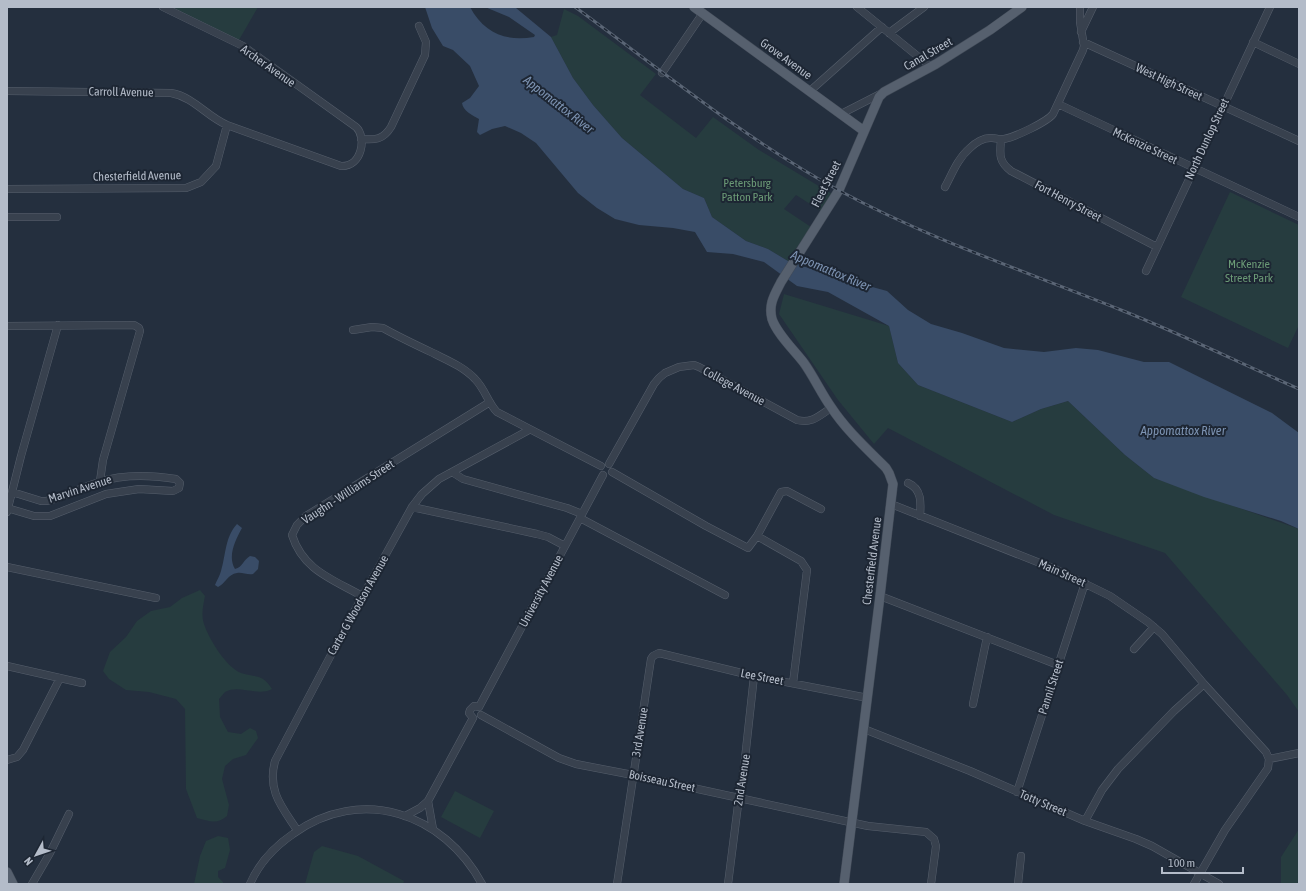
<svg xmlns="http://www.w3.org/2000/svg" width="1306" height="891" font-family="'Asap Condensed',sans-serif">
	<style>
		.green { fill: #263c3f }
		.water { fill: #394c67 }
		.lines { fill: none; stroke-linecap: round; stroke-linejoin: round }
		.minor-casing { stroke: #565f6c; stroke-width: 8 }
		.major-casing { stroke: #414a57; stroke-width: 10 }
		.minor { stroke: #38414e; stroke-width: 7 }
		.major { stroke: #56606e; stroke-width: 9 }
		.rail-casing { stroke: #5a6575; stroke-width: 3 }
		.rail { stroke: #1d2633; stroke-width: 1.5; stroke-dasharray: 4.5; stroke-linecap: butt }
		.labels { text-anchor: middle; stroke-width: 4; stroke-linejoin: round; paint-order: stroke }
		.street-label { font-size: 12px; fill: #b4bcc9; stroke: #1d2633 }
		.park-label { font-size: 12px; fill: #6b9a76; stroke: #1d2633 }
		.water-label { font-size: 13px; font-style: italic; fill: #7c92b1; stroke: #1d2633 }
	</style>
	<rect width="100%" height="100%" fill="#242f3e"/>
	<!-- green -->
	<path class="green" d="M172,7H258L239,40Z
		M564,9L578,16L656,74L640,95L696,138L713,117L759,150L832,194L821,211L796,195L784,209L811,227L789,260L788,261L768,249L746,241L712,217L704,198L683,189L622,138L593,105L573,78L551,37L557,35Z
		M1230,192L1299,225V325L1288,348L1181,297Z
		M784,294L889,326L898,363L918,385L1012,422L1041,409L1068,401L1125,455L1154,478L1299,529V712L1287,695L1165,553L1054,515L888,428L874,444L838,400L779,314Z
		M200,590L205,596C203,606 201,615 204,624C209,639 226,667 241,673C256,678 262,673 272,689C258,697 239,684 225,692C223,694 221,697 219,699L220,717L228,732L241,734L250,728L256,731L258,738L246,755L233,759L225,766L222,779L229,805L227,816C217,825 209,821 197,818L186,789L185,709L176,699L149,692L126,690L109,679L103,671L110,652L126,637L137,621L151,611L170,607L182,598Z
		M455,791L494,811L480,838L441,817Z
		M1299,829V884H1281V857Z
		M218,836L228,838L230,850L225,868L218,871V877L223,882V884H194L200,856L206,841Z
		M322,846L358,856L404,881L403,884H305L314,852Z"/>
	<!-- water -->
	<path class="water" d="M425,7H470C484,33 506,42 534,37L535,35L509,17L485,7H513L516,8L551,37L573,78L593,105L622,138L683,189L704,198L712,217L746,241L768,249L788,261L832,276L887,291L908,310L931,324L962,333L1004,348L1044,352L1076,348L1098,350L1144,362H1169L1272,413L1299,433V529L1281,521L1204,497L1154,478L1125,455L1068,401L1041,409L1012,422L918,385L898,363L889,326L828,292L797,286L764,262L733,254L707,252L695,232L673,228L639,225L615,219L597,208L578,193L536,143L521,133L505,126L492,129L480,135L477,132L479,119C472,115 463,111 462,103L470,98L479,86L470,66L453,50L443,46L432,28Z
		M237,524L242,528C236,539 227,556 235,569C243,567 243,560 250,556L255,557L259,561L258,569L253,574C247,575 242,572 237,573C228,574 225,584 218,587L215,585C217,580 220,575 221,571C226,554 225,537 237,524Z"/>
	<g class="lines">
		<!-- minor casing -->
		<g class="minor-casing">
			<path id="minor" d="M857,7L931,67
				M1081,32L1093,7
				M889,33L924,7
				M1083,42L1299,141
				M1253,42L1299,64
				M662,73L703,13
				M7,91L171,93C194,97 206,116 227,125L341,166C362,167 367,137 356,127L243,46L163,7
				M810,91L882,27
				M1058,104L1299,217
				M841,114L882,93
				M361,139C375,140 383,140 391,127L425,55L426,42L419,26
				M1001,139C1000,154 998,161 1011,171L1157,247
				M945,187C952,174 958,158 970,148C975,143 984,137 992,138C996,138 1000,140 1004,139C1015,137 1047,122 1053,114L1083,50L1084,46L1080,22V7
				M7,189L186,188L201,182L216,166L227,125
				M7,217H57
				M1146,271L1270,7
				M7,326L134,325L139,328L140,331L103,460L100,481
				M353,330L372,327L383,328C399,337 416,345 433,353C447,360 464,367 475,379C485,389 488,403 497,412L601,466
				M609,464L654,384L659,378L665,373L679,367L694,365L699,367L797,420C812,424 820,415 831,408
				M452,472L463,479L567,508L582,514
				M612,472L706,526L748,548L757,536L781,492L787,491L821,509
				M908,483C922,489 921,503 920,516
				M891,504L1055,569L1110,596L1148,622L1162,634L1204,684L1266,752L1269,759L1268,768L1225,830L1194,884
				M412,507L537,534L548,537L565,546
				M7,508L34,516H50L106,494L139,489L173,491L179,488L180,483L176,479C151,475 123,474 99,482C81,487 64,498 46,501H41L12,492
				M7,512L21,456L58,325
				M580,518L725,595
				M757,536L801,561L807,570L793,683
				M7,567L156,598
				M362,596C332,579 303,570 292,535L297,525L306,516L490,402
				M880,596L1058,665
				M1134,649L1154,627
				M7,666L82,683
				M973,704L987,637
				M479,707L603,475
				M481,715L559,758L576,764L633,775L868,826L926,832L934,839L936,846L931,884
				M473,718L469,713L470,710L474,706L479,707
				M864,729L970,771L1085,821L1136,839L1152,846L1219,884
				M1269,759L1299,753
				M7,760L17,757L23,750L60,678
				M1017,792L1085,583
				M428,801L433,829
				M405,816L420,808L428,801L473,718
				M1085,821L1102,790L1118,769L1174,711L1204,684
				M297,830C282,807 267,791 275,761L350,619L412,507L422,494L439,479L529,430
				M32,884L50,853L69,814
				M250,884C259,863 274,847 293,834C361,785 444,813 482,884
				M617,884L651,659L653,656L659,653L754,676L868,698
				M728,884L739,797L743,777L754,676
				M1018,884L1021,856"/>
		</g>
		<!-- major casing -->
		<g class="major-casing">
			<path id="major" d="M694,7L864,131
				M7,872L13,884
				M844,884L880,596L893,484L889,473L886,468C867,449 846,430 831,407C821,393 814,377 804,363C794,350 777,334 772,319C768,304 775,294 781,282L839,190L879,97L884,92L936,64L990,30L1022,7"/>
		</g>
		<!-- minor -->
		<use href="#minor" class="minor"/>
		<!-- major -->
		<use href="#major" class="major"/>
		<!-- rail casing -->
		<g class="rail-casing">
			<path id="rail" d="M575,7C661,70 745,139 840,191C929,239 1027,272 1121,310C1181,334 1240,363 1299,389"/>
		</g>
		<!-- rail -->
		<use href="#rail" class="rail"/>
	</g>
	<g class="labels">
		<!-- street labels -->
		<g class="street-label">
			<text transform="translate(928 54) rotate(-30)" y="4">Canal Street</text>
			<text transform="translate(786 59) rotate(36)" y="4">Grove Avenue</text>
			<text transform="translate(268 66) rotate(35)" y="4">Archer Avenue</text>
			<text transform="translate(1169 82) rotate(25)" y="4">West High Street</text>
			<text transform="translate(121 92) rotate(1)" y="4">Carroll Avenue</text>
			<text transform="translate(1207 139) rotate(-65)" y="4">North Dunlop Street</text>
			<text transform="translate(1145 146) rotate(25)" y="4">McKenzie Street</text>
			<text transform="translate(137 176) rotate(-1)" y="4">Chesterfield Avenue</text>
			<text transform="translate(826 184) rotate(-63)" y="4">Fleet Street</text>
			<text transform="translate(1068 201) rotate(28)" y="4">Fort Henry Street</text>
			<text transform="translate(734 386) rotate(28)" y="4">College Avenue</text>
			<text transform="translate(80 489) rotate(-18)" y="4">Marvin Avenue</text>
			<text transform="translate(348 492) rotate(-33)" y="4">Vaughn - Williams Street</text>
			<text transform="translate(872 561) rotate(-83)" y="4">Chesterfield Avenue</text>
			<text transform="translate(1062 573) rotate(24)" y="4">Main Street</text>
			<text transform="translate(541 591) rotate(-62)" y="4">University Avenue</text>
			<text transform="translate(358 605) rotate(-61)" y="4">Carter G Woodson Avenue</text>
			<text transform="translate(762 677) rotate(11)" y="4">Lee Street</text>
			<text transform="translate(1051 687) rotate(-72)" y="4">Pannil Street</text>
			<text transform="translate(640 732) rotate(-81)" y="4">3rd Avenue</text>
			<text transform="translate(742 780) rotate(-81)" y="4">2nd Avenue</text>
			<text transform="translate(662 781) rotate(12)" y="4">Boisseau Street</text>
			<text transform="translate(1043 803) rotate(23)" y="4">Totty Street</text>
		</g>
		<!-- park labels -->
		<g class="park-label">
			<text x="747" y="187">Petersburg<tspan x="747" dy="14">Patton Park</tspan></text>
			<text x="1249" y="268">McKenzie<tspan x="1249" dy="14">Street Park</tspan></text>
		</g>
		<!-- water labels -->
		<g class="water-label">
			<text transform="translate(559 104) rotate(38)" y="5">Appomattox River</text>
			<text transform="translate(831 270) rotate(23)" y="5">Appomattox River</text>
			<text x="1183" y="435">Appomattox River</text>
		</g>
	</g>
	<!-- border -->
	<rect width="1306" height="891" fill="none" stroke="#b4bcc9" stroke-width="16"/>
	<!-- north arrow -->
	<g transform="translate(36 855) rotate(230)" stroke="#1d2633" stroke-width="3" paint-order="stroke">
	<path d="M0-3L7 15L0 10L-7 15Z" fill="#b4bcc9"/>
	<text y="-6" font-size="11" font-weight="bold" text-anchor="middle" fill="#b4bcc9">N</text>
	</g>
	<!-- scale -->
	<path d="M1162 867v6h81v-6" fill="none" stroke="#b4bcc9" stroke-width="2"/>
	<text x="1168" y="867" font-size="12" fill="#b4bcc9" stroke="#1d2633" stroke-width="3" paint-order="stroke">100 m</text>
</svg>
